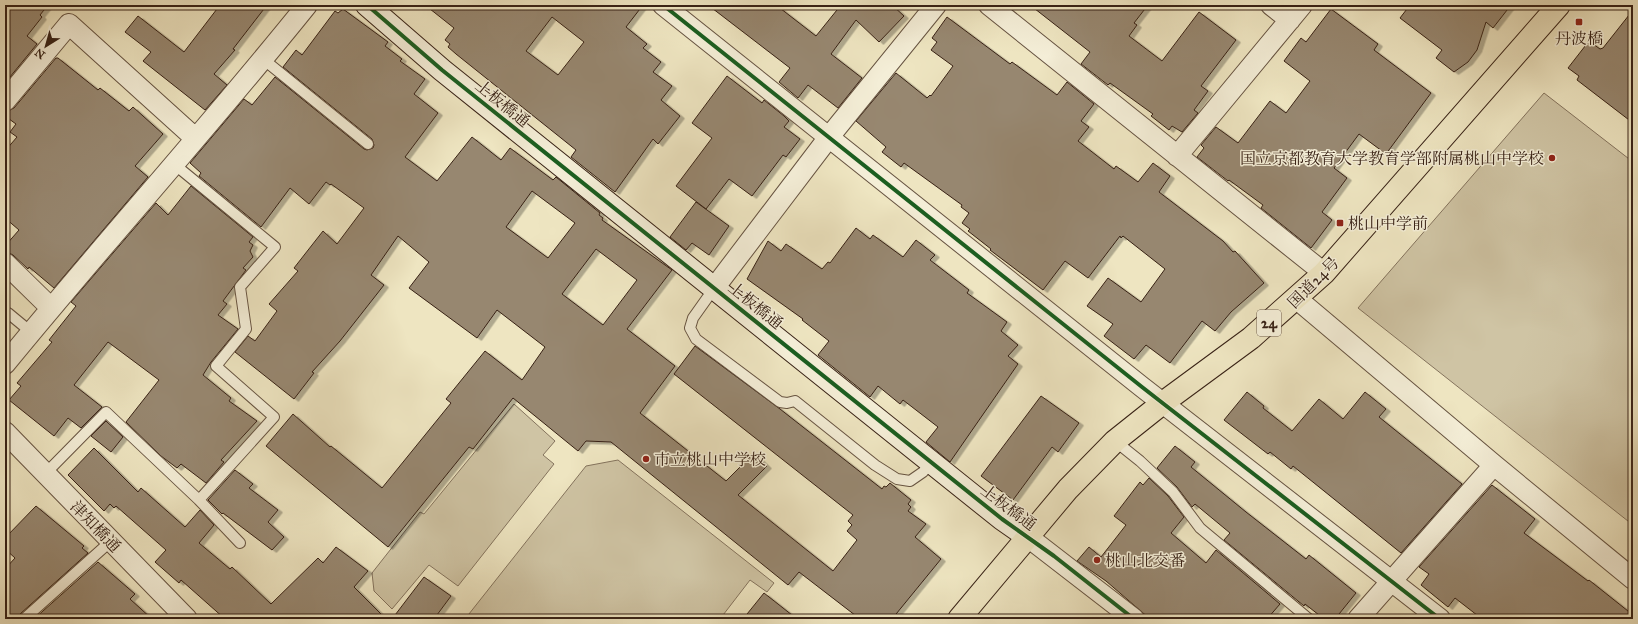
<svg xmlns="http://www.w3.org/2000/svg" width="1638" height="624" font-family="'IM FELL Great Primer','Noto Serif JP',serif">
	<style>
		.park { fill: #cfc4a4; stroke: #84735d }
		.building { fill: #97876f; stroke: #382216; fill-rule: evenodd; filter: url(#shadow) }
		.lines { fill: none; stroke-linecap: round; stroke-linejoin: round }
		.lane-casing { stroke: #665341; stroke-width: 12 }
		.street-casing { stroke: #665341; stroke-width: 22 }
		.secondary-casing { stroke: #382216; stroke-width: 24 }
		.highway-casing { stroke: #382216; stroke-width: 24 }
		.lane { stroke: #f4eed7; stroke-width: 10 }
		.street { stroke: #f4eed7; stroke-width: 20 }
		.secondary { stroke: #f4eed7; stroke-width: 22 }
		.highway { stroke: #eee5c1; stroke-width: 22 }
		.cycleway-casing { stroke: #f4eed7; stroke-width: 6 }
		.cycleway { stroke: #1b5e20; stroke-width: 4 }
		.poi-dot { fill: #8f2418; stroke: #f4eed7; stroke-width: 1.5 }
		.labels { text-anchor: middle; stroke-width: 3; stroke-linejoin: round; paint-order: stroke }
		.shield { fill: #f4eed7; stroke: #705f50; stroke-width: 1 }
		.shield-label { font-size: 15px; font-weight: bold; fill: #382216 }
		.poi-label { font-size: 16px; fill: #382216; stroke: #f4eed7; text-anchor: start }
		.street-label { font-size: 16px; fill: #382216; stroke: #f4eed7 }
	</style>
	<defs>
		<filter id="shadow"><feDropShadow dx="4.5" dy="2.5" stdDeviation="0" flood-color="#0004"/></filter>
	</defs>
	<rect width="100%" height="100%" fill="#eee5c1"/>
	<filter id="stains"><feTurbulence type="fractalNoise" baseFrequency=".005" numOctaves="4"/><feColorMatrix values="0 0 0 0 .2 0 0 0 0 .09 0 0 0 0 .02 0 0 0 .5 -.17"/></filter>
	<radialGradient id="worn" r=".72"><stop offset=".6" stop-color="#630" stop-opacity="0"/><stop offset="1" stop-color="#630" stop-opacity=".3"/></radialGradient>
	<!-- park -->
	<path class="park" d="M1544,93L1633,162V525L1358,308Z
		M514,404L555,441L543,455L554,464L458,586L429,565L392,609L374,591L372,573L420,512L424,514Z
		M618,460L774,583L767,592L750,580L720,619H465L586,466Z"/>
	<!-- building -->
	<path class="building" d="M5,5H48L40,15L42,17L27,36L37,44L5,83Z
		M220,5H267L233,49L235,50L214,74L227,85L205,110L143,61L151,52L125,32L138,16L184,52Z
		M425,5H643L626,27L647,44L643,48L661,62L653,72L672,86L661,100L680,116L658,144L653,139L615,192L571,157L576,150L456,54L448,47L450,44L445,40L454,28ZM552,17L584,42L558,75L526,51Z
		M708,5H776L816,36L841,5H892L904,16L879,42L856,20L831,54L862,78L838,108L808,85L798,98L779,82L790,68Z
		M1030,5H1148L1134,23L1137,25L1129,36L1162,61L1199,12L1236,40L1201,86L1208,91L1194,110L1198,113L1182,132L1172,126L1169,130L1151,116L1153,114L1110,83L1108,85L1081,64L1090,52Z
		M1410,5H1511L1493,28L1486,22L1477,50L1468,62L1454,72L1436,58L1442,50L1400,18Z
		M343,9L388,42L385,46L402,59L400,61L425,79L414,94L438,113L405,157L437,181L472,137L501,160L510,148L553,180L556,177L600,213L599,215L603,218L602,220L672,270L627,329L675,366L640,413L726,481L754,453L767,466L738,495L833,571L857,540L847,531L852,525L848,521L853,515L674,374L695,346L780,409L882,489L884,486L886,487L890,483L911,500L908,504L911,507L908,511L926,524L915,537L941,559L892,619H860L799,572L788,585L611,442L586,441L578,451L513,398L473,449L469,447L388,547L266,446L293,414L330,447L331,446L382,488L451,403L446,399L485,351L522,380L545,347L497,310L477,338L409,288L429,262L398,236L371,275L384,285L340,341L312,372L314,373L294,399L235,352L248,336L255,341L277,311L269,304L298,271L294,268L323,231L337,244L364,208L331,184L330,185L326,182L309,204L290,188L261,227L199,176L201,173L190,163L244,99L252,105L275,77L364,149L367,150L373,148L374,145L372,139L283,67L296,50L302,55L335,11L338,13ZM532,191L575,223L548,258L506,227ZM596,249L637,280L603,325L562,294Z
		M1331,9L1378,44L1374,50L1431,93L1386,154L1359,134L1334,168L1347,178L1322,212L1332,220L1311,248L1261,208L1263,205L1229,180L1228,181L1197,157L1204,148L1201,145L1216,127L1238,143L1270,101L1286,113L1310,81L1284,61L1301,38L1306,42Z
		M1633,10V123L1577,80L1579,76L1568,68L1589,41L1600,49L1603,48Z
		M947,17L1010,64L1012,62L1057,95L1067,82L1094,104L1081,121L1089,127L1078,141L1114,169L1116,166L1138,182L1153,163L1170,176L1159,192L1223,241L1233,252L1235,251L1264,283L1231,312L1215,331L1202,321L1170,363L1146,345L1134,359L1104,336L1113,324L1087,306L1108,278L1141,302L1165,269L1123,236L1121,238L1120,236L1088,278L1065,261L1043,290L990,250L991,249L968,231L970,229L962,223L969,213L961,207L962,205L904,163L901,167L882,152L886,147L856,121L896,73L927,98L930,95L931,96L953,66L931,50L937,42L932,38Z
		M56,58H58L98,90L100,88L129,111L133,107L163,134L135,166L148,177L54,288L29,267L28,269L13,255L5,251V246L19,230L5,218V151L17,137L10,132L16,124L5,116V112L14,108Z
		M727,76L762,103L764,100L784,116L789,121L784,127L800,139L786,157L783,155L752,196L729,179L706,209L676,186L712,138L692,123Z
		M191,186L253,237L249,242L253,245L250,251L253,257L243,268L246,270L223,301L227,304L218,315L238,329L211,362L203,375L231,398L229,401L257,421L221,460L224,462L206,483L181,464L177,468L161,456L126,422L159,380L108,342L74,385L102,407L81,428L68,418L54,436L9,400L21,386L17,383L52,342L49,340L76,306L71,302L89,281L156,203L168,215Z
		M696,202L729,226L709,255L692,243L686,250L670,237Z
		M856,228L870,239L873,235L903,257L916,240L935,255L930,260L969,290L967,293L1007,322L1001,331L1018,345L1008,356L1018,364L950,462L926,442L938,427L903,400L900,404L878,386L870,397L818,355L829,341L802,320L803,319L747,279L768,241L781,251L786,244L822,269L828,262L830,263Z
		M1247,392L1264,406L1263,408L1292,431L1319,399L1343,419L1365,392L1386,409L1379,417L1462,484L1401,553L1293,466L1291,469L1270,452L1268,454L1224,420Z
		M1041,396L1079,423L1058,452L1052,447L1013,500L981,476Z
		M106,421L123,437L111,452L91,436Z
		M1175,446L1195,462L1191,467L1246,512L1306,559L1309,555L1356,593L1335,619H1324L1305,604L1304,606L1224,540L1230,533L1195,504L1192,507L1177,487L1157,468Z
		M94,448L138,492L141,488L185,527L200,510L214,525L199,543L230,569L232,567L271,604L318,558L323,563L336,547L368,571L354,587L386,619H225L181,580L179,583L155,562L166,550L116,506L114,508L110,504L104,511L68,475Z
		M235,470L253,484L249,488L278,510L268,522L284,537L272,550L223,513L222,514L208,500Z
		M1149,478L1168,496L1184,517L1171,533L1206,563L1216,550L1280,604L1267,619H1150L1106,581L1077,561L1089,547L1101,557L1126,525L1114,516L1140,482L1143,485Z
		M1492,485L1535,519L1524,533L1588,581L1589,580L1633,615V619H1482L1455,598L1448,607L1421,585L1429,574L1419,567Z
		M36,506L84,546L82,548L88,553L20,614L18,619H5V569L15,558L5,549V538Z
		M98,562L135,594L130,599L152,619H34Z
		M424,577L451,596L434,619H392Z
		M764,593L797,619H743Z"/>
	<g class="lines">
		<!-- lane casing -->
		<g class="lane-casing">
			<path id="lane" d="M263,59L368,144
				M174,164L275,247L240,287L246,329L216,366L274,417L199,500
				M715,287L693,318L690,328L696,339L780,402L787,403L795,401L875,465L897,479L910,481L923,472L932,462
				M5,317L8,313L31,332
				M1115,441L1140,461L1173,492L1200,528L1309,619
				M45,474L106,412L199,500L240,543
				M24,619L111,541"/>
		</g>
		<!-- street casing -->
		<g class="street-casing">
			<path id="street" d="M663,5L1142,387L1440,619
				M989,5L1324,273
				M1271,5L1290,20
				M5,101L69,24L195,138
				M1177,156L1302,5
				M5,263L51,308
				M715,287L829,137L936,5
				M1297,299L1494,465L1633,579
				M5,364C104,243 209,127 307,5
				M5,432L187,619
				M1028,537L1134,619
				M1358,619L1494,465"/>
		</g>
		<!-- secondary casing -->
		<g class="secondary-casing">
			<path id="secondary" d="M367,5L442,70L1002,519L1028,537"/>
		</g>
		<!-- highway casing -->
		<g class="highway-casing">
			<path id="highway" d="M959,619L1068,489L1115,441L1164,402L1251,338L1324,273L1559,5"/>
		</g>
		<!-- lane -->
		<use href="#lane" class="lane"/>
		<!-- street -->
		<use href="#street" class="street"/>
		<!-- secondary -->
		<use href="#secondary" class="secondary"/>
		<!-- highway -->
		<use href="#highway" class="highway"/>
		<!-- cycleway casing -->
		<g class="cycleway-casing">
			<path id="cycleway" d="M367,5L442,70L1002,519L1054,556L1134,619
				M663,5L1142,387L1440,619"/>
		</g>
		<!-- cycleway -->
		<use href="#cycleway" class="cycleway"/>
	</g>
	<!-- markers -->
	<g class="poi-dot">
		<rect x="1575" y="18" width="8" height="8" rx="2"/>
		<circle cx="1552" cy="158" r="4"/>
		<rect x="1336" y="219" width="8" height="8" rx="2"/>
		<circle cx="646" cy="459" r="4"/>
		<circle cx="1097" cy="560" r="4"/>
	</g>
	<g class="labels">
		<!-- shield labels -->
		<rect class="shield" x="1257" y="310" width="24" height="26" rx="3"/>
		<g class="shield-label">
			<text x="1269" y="328">24</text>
		</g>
		<!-- poi labels -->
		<g class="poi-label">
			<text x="1579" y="44" text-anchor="middle">丹波橋</text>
			<text x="1544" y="164" text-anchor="end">国立京都教育大学教育学部附属桃山中学校</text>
			<text x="1348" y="229">桃山中学前</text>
			<text x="654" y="465">市立桃山中学校</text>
			<text x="1105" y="566">桃山北交番</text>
		</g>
		<!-- street labels -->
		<g class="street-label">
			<text transform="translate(503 103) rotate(39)" y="6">上板橋通</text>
			<text transform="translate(1313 282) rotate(-45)" y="6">国道24号</text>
			<text transform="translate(756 305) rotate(39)" y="6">上板橋通</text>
			<text transform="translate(1009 507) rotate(37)" y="6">上板橋通</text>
			<text transform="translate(96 526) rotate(46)" y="6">津知橋通</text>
		</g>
	</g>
	<!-- margin -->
	<rect width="1638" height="624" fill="none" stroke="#eee5c1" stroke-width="20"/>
	<rect x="6" y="6" width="1626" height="612" fill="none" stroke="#382216" stroke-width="2"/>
	<rect x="10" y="10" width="1618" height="604" fill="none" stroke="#382216"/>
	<!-- north arrow -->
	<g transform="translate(46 46) rotate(217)" stroke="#f4eed7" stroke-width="3" paint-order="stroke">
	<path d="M0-3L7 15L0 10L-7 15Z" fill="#382216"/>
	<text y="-6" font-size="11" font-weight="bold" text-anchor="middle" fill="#382216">N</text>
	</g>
	<rect width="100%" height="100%" filter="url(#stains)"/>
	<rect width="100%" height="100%" fill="url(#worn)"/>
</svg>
